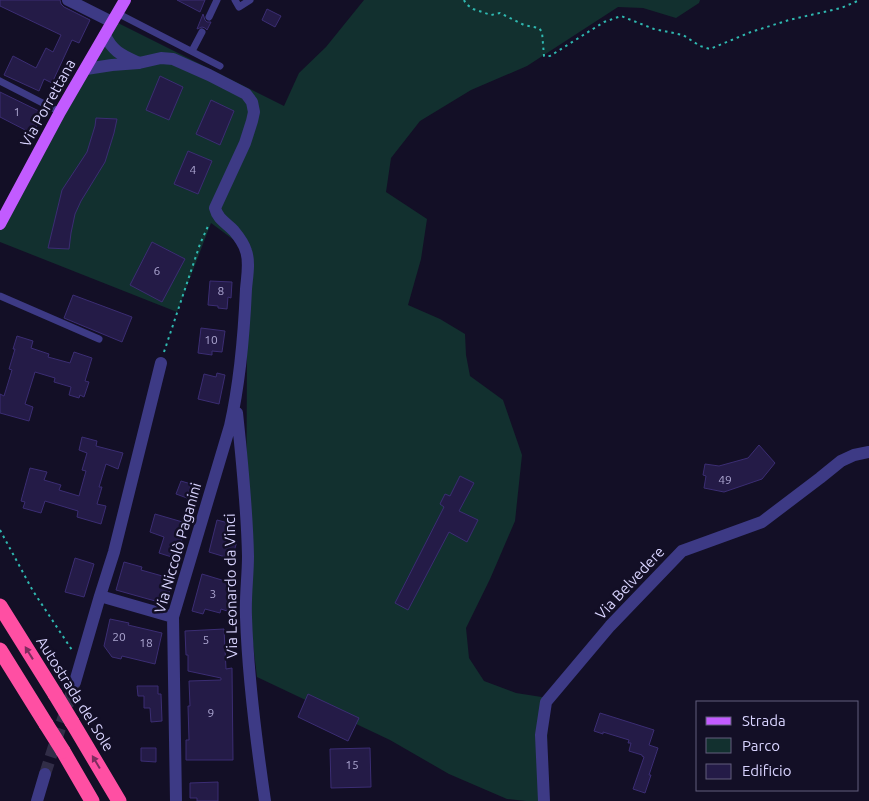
<svg xmlns="http://www.w3.org/2000/svg" width="869" height="801" font-family="Ubuntu,sans-serif">
	<style>
		.green { fill: #12302f }
		.building { fill: #241b47; stroke: #3b2d73 }
		.lines { fill: none; stroke-linecap: round; stroke-linejoin: round }
		.street-tunnel { stroke: #312d47; stroke-width: 12; stroke-dasharray: 12 6; stroke-linecap: butt }
		.path { stroke: #2fb8b0; stroke-width: 2; stroke-dasharray: 2.5 4; stroke-linecap: butt }
		.lane { stroke: #3d3a85; stroke-width: 7 }
		.street { stroke: #3d3a85; stroke-width: 12 }
		.primary { stroke: #c25bff; stroke-width: 12 }
		.highway { stroke: #ff4fa3; stroke-width: 15 }
		.highway-bridge { stroke: #ff4fa3; stroke-width: 15 }
		.oneway { fill: #7d2c5e }
		.labels { text-anchor: middle; stroke-width: 5; stroke-linejoin: round; paint-order: stroke }
		.number-label { font-size: 12px; fill: #aca6d1 }
		.street-label { font-size: 15px; fill: #d9d4ff; stroke: #130f26 }
	</style>
	<rect width="100%" height="100%" fill="#130f26"/>
	<!-- green -->
	<path class="green" d="M364,0H700L699,3L676,18L643,8L618,7L527,66L471,90L420,121L391,158L386,192L427,219L421,259L408,305L440,319L465,334L466,355L470,376L503,400L522,455L515,521L490,579L466,628L469,658L484,681L516,693L548,698L546,801H526L507,799L449,774L390,740L257,677L246,586L247,352L251,263L234,240L211,223L177,312L0,242V230L84,78L118,23L284,106L299,73L326,47Z"/>
	<!-- building -->
	<path class="building" d="M0,0H60L61,4L64,7L90,20L79,43L72,40L52,83L44,79L39,91L4,75L13,56L36,68L46,48L53,52L61,35L0,6Z
		M177,0H205L200,12Z
		M267,9L281,16L275,27L262,20Z
		M203,14L205,20L207,22H211L207,30L205,28L202,27L197,29Z
		M160,76L183,87L169,120L146,110Z
		M0,92L43,113L33,134L0,117Z
		M211,100L234,111L220,145L196,134Z
		M96,118L117,119L114,133L105,162L81,201L75,214L71,233L69,249L48,248L62,190L87,152L95,126Z
		M188,151L212,161L198,194L174,184Z
		M152,242L185,259L162,302L130,285Z
		M210,281L232,282L231,298L228,297L227,309L218,308V306L208,305Z
		M73,295L132,317L122,342L64,318Z
		M201,328L225,331L222,352L212,351V355L198,353Z
		M17,336L33,341L31,348L49,354L48,357L70,363L74,352L92,358L85,381L89,382L84,397L80,395L79,398L69,395L71,387L54,382L55,378L35,372L25,404L33,407L29,421L0,413V394L4,396L12,370L9,369L15,349H13Z
		M217,373L225,375L219,404L198,399L204,374L216,377Z
		M82,437L97,441L96,446L123,453L118,469L106,464L99,487H102L97,504L106,506L101,524L77,517L78,511L45,501L41,513L23,508L25,502L21,501L30,468L47,472L44,480L61,485L59,490L79,496L86,471L82,470L87,453L79,450Z
		M759,445L775,463L762,479L724,492L704,488L706,476L703,475L705,464L719,466L748,458Z
		M460,476L474,483L459,511L478,520L467,542L449,532L408,610L395,603L444,507L440,504L445,494L450,496Z
		M181,481L191,484L187,498L176,494Z
		M155,514L186,523L180,546L182,547L178,559L159,553L164,537L150,532Z
		M217,520L236,525L232,540L237,541L232,559L209,552Z
		M75,558L94,564L84,597L65,592Z
		M124,562L142,567L141,570L173,579L166,604L116,590Z
		M202,574L235,584L227,611L221,609L220,613L205,609L203,614L192,611Z
		M110,619L129,623L128,625L162,633L155,664L122,656L121,659L112,657L104,646Z
		M224,629L226,669L232,668L233,760H186V740H189L188,706H190L189,681L221,680V678L188,671V655H186L185,631Z
		M137,686H158V694H161L162,721L151,722L150,708H144V696H138Z
		M308,694L359,718L348,741L298,717Z
		M600,713L654,730L649,745L658,748L649,775H651L645,793L633,789L644,757L642,756V755L629,751L631,743H628L629,740L603,732V734L594,731Z
		M141,748H156V762L141,761Z
		M370,748L371,787L331,788L330,749Z
		M218,782V801H197V798H190V783Z"/>
	<g class="lines">
		<!-- street-tunnel -->
		<path class="street-tunnel" d="M45,774L75,682"/>
		<!-- path -->
		<path class="path" d="M464,0L466,4L473,9L491,15L500,13L524,25L539,28L542,32L544,56H550L604,22L621,16L654,29L683,35L700,46L710,49L751,32L789,20L841,8L860,0
			M164,352L200,244L209,224
			M0,530L33,591L72,650"/>
		<!-- lane -->
		<path class="lane" d="M235,0L239,7L250,0
			M117,13L220,66
			M209,17L217,0
			M192,51L202,32
			M0,81L60,112
			M0,296L99,339"/>
		<!-- street -->
		<path class="street" d="M68,0L112,22
			M105,35C113,52 122,55 139,63
			M86,69L112,65L139,63L161,58L173,59L209,75L246,94L252,102L254,112L252,121L245,143L215,208C218,220 227,223 234,231C239,237 244,244 246,251C250,262 247,277 246,289C244,334 240,382 230,426L173,617L176,801
			M237,413C242,460 247,508 248,556C248,576 245,596 246,617C248,678 256,740 265,801
			M100,596L173,617
			M75,682L100,596L114,552L161,363
			M37,801L45,774
			M544,801L541,735L546,702L610,626L682,551L762,522L820,478L841,461L854,455L869,452"/>
		<!-- primary -->
		<path class="primary" d="M0,224L60,112L125,0"/>
		<!-- highway -->
		<path class="highway" d="M0,606L55,694
			M0,650L46,724
			M72,722L119,801
			M63,751L92,801"/>
		<!-- highway-bridge -->
		<path class="highway-bridge" d="M55,694L72,722
			M46,724L63,751"/>
	</g>
	<!-- one-way arrows -->
	<defs><path id="oneway-solid" d="M-6-.8H1V-3.2L6.5 0L1 3.2V.8H-6Z" transform="scale(1.25)"/></defs>
	<g class="oneway">
		<use href="#oneway-solid" transform="translate(29 653) rotate(-122)"/>
		<use href="#oneway-solid" transform="translate(96 762) rotate(-121)"/>
	</g>
	<g class="labels">
		<!-- number labels -->
		<g class="number-label">
			<text x="17" y="116">1</text>
			<text x="193" y="174">4</text>
			<text x="157" y="275">6</text>
			<text x="221" y="295">8</text>
			<text x="211" y="344">10</text>
			<text x="725" y="484">49</text>
			<text x="213" y="598">3</text>
			<text x="119" y="641">20</text>
			<text x="206" y="644">5</text>
			<text x="146" y="647">18</text>
			<text x="211" y="717">9</text>
			<text x="352" y="769">15</text>
		</g>
		<!-- street labels -->
		<g class="street-label">
			<text transform="translate(48 103) rotate(-61)" y="5">Via Porrettana</text>
			<text transform="translate(178 548) rotate(-74)" y="5">Via Niccolò Paganini</text>
			<text transform="translate(630 583) rotate(-47)" y="5">Via Belvedere</text>
			<text transform="translate(231 586) rotate(-91)" y="5">Via Leonardo da Vinci</text>
			<text transform="translate(75 694) rotate(58)" y="5">Autostrada del Sole</text>
		</g>
	</g>
	<!-- legend -->
	<rect x="696" y="701" width="162" height="90" fill="#130f26" stroke="#625e7d"/>
	<rect x="706" y="717" width="25" height="8" fill="#c25bff" stroke="#625e7d"/>
	<text x="742" y="726" font-size="15" fill="#d9d4ff">Strada</text>
	<rect x="706" y="738" width="25" height="15" fill="#12302f" stroke="#625e7d"/>
	<text x="742" y="751" font-size="15" fill="#d9d4ff">Parco</text>
	<rect x="706" y="764" width="25" height="15" fill="#241b47" stroke="#625e7d"/>
	<text x="742" y="776" font-size="15" fill="#d9d4ff">Edificio</text>
</svg>
